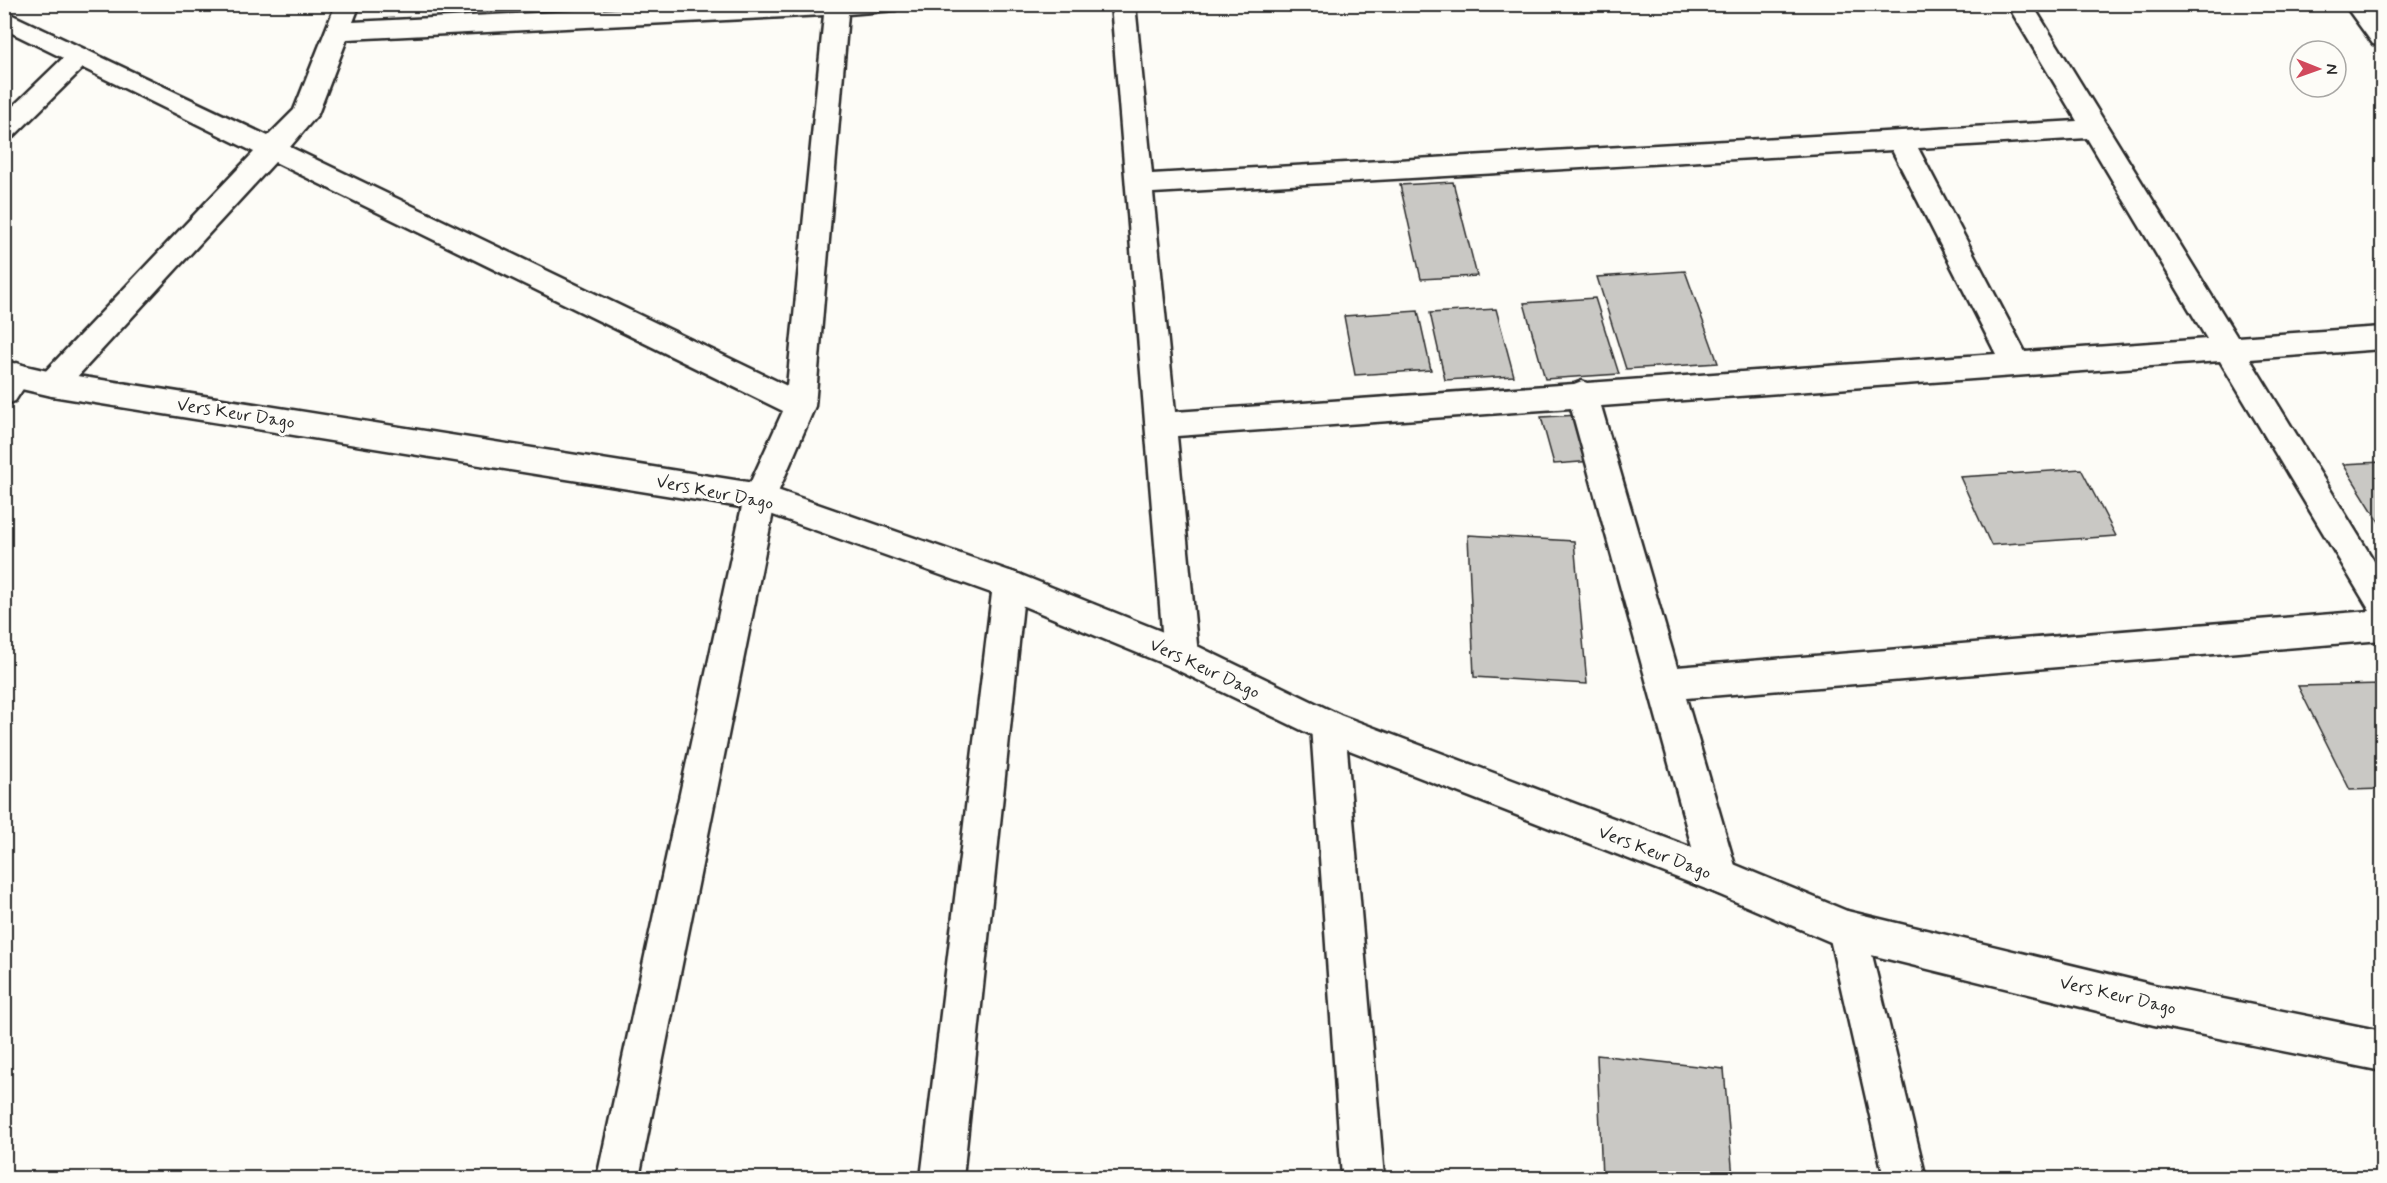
<svg xmlns="http://www.w3.org/2000/svg" width="2387" height="1183" font-family="Mynerve,sans-serif">
	<style>
		.building { fill: #c9c8c4; stroke: #2b2b2b; stroke-width: 1.5 }
		.lines { fill: none; stroke-linecap: round; stroke-linejoin: round }
		.minor-casing { stroke: #2b2b2b; stroke-width: 5 }
		.tertiary-casing { stroke: #2b2b2b; stroke-width: 5 }
		.minor { fill: #fdfcf7; fill-rule: evenodd }
		.tertiary { fill: #fdfcf7; fill-rule: evenodd }
		.labels { text-anchor: middle; stroke-width: 6; stroke-linejoin: round; paint-order: stroke }
		.street-label { font-size: 18px; fill: #2b2b2b; stroke: #fdfcf7 }
	</style>
	<rect width="100%" height="100%" fill="#fdfcf7"/>
	<filter id="ink" filterUnits="userSpaceOnUse"><feTurbulence type="fractalNoise" baseFrequency=".0167" numOctaves="2"/><feDisplacementMap in="SourceGraphic" scale="12" xChannelSelector="R" yChannelSelector="G"/><feConvolveMatrix kernelMatrix="1 2 1 2 8 2 1 2 1" color-interpolation-filters="sRGB"/></filter>
	<g filter="url(#ink)">
		<!-- building -->
		<path class="building" d="M1453,182L1477,276L1421,279L1400,185Z
			M1685,271L1718,363L1626,369L1597,277Z
			M1595,298L1619,374L1545,379L1524,303Z
			M1496,309L1514,376L1445,380L1430,313Z
			M1418,311L1431,370L1355,375L1344,316Z
			M1580,415L1593,461L1554,464L1541,417Z
			M2382,462V525H2381L2343,464Z
			M2081,469L2116,536L1991,545L1960,477Z
			M1468,535L1574,541L1587,684L1474,677Z
			M2382,684V789L2350,790L2298,686Z
			M1597,1055L1724,1069L1733,1178H1602Z"/>
		<g class="lines">
			<!-- minor casing -->
			<g class="minor-casing">
				<path id="minor" d="M336,4H360L353,22L715,4H899L896,10L848,14L815,406L776,497L639,1178H597L744,497L783,411L275,162L63,392L52,396L41,392L37,384L41,376L254,152L83,68L13,137L4,140V115L63,58L4,29V11L268,136L294,110ZM824,15L787,386L290,147L318,114L347,39Z
					M1111,4H1135L1152,174L2077,121L2007,4H2032L2237,337L2382,327V349L2250,359L2382,574V640L1686,698L1738,876L1732,889L1719,894L1706,889L1700,876L1571,408L1177,436L1198,655L1193,666L1181,670L1169,666L1164,655ZM2087,138L2207,339L2025,352L1918,148ZM1892,150L1996,354L1587,383L1582,381L1574,384L1175,412L1153,193ZM2220,361L2370,611L1677,667L1601,406Z
					M17,363L28,367L32,375L15,401L4,405V369Z
					M1009,571L1021,575L1025,585L963,1178H921L993,585L997,575Z
					M1328,710L1340,715L1345,726L1384,1178H1342L1311,726L1316,715Z
					M1847,911L1860,917L1866,930L1926,1178H1884L1828,930L1834,917Z"/>
			</g>
			<!-- tertiary casing -->
			<g class="tertiary-casing">
				<path id="tertiary" d="M2344,4H2369L2382,21V46L2373,44Z
					M4,361L52,372L760,484L1021,575L1193,644L1340,715L1719,858L1847,911L2154,985L2382,1031V1071L2154,1025L1847,949L1711,891L1316,737L1169,666L997,595L759,510L52,396L4,385Z"/>
			</g>
			<!-- minor -->
			<use href="#minor" class="minor"/>
			<!-- tertiary -->
			<use href="#tertiary" class="tertiary"/>
		</g>
	</g>
	<g class="labels">
		<!-- street labels -->
		<g class="street-label">
			<text transform="translate(236 413) rotate(9)" y="6">Vers Keur Dago</text>
			<text transform="translate(715 492) rotate(11)" y="6">Vers Keur Dago</text>
			<text transform="translate(1205 668) rotate(25)" y="6">Vers Keur Dago</text>
			<text transform="translate(1655 852) rotate(21)" y="6">Vers Keur Dago</text>
			<text transform="translate(2118 995) rotate(13)" y="6">Vers Keur Dago</text>
		</g>
	</g>
	<!-- margin -->
	<rect width="2387" height="1183" fill="none" stroke="#fdfcf7" stroke-width="24"/>
	<rect x="12" y="12" width="2363" height="1159" fill="none" stroke="#2b2b2b" stroke-width="2" filter="url(#ink)"/>
	<!-- north arrow -->
	<g transform="translate(2318 69) rotate(91)"><circle r="28" fill="#fdfcf7" stroke="#a9a8a5" stroke-width="1.5"/>
	<path d="M0-4.5L10 22L0 15L-10 22Z" fill="#d1495b"/>
	<text y="-9" font-size="16" font-weight="bold" text-anchor="middle" fill="#2b2b2b">N</text>
	</g>
</svg>
